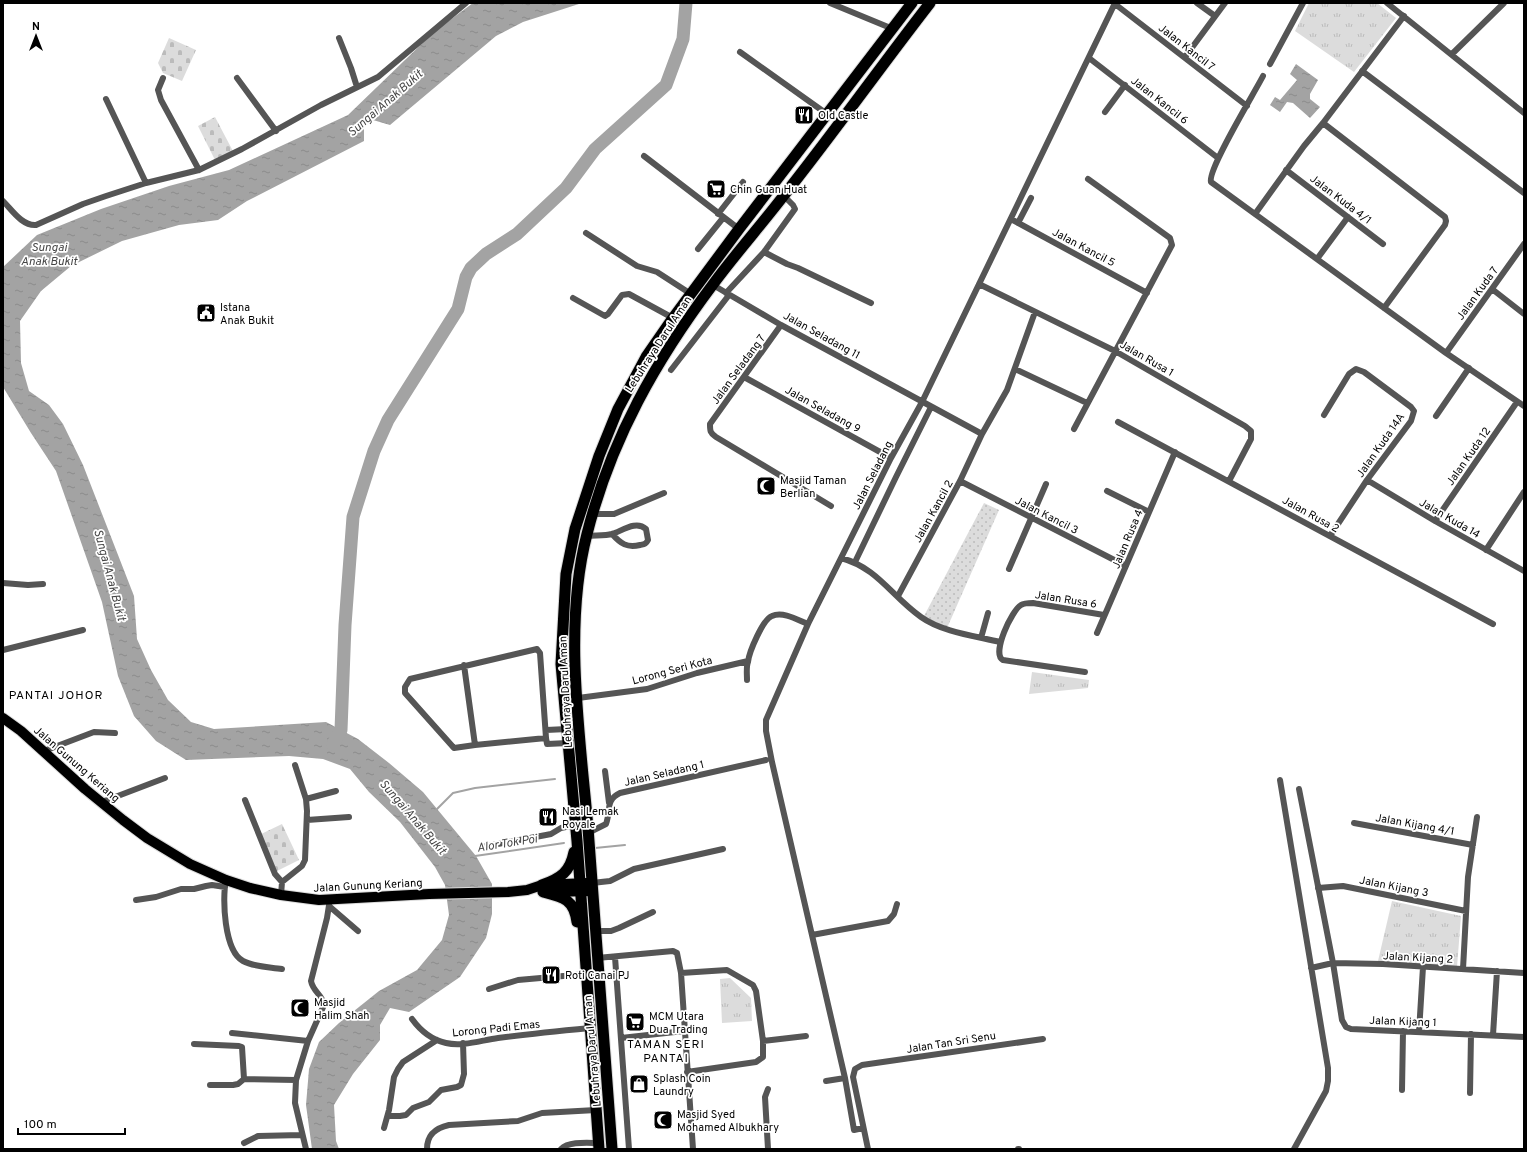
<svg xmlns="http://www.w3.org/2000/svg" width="1527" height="1152" font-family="Overpass,sans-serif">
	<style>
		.grass { fill: url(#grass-dots) }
		.cemetery { fill: url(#cemetery-stones) }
		.park { fill: url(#park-tufts) }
		.water { fill: url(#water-ripples) }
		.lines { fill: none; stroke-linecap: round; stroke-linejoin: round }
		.stream { stroke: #a3a3a3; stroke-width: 2 }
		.river { stroke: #a3a3a3; stroke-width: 13 }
		.primary-casing { stroke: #dbdbdb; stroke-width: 12 }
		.highway-casing { stroke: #dbdbdb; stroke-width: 13 }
		.street { stroke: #555; stroke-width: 6 }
		.primary { stroke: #000; stroke-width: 10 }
		.highway { stroke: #000; stroke-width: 11 }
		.labels { text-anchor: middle; stroke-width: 3.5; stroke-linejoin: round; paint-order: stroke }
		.street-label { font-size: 11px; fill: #000; stroke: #fff }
		.poi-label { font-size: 11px; fill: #000; stroke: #fff; text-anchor: start }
		.water-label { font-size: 12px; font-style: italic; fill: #444; stroke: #fff }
		.neighbourhood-label { font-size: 12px; letter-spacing: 1px; fill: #000; stroke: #fff }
	</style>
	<defs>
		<pattern id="grass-dots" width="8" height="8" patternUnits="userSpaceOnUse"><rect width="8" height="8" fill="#dcdcdc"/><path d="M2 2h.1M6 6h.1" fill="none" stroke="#bbb" stroke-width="1.8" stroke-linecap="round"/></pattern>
		<pattern id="cemetery-stones" width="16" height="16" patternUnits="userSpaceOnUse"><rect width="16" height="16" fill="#dcdcdc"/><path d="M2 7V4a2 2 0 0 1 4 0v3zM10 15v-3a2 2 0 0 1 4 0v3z" fill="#bbb"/></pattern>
		<pattern id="park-tufts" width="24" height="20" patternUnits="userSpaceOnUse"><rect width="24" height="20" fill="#dcdcdc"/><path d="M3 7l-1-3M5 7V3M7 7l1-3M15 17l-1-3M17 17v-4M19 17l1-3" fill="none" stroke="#bbb"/></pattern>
		<pattern id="water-ripples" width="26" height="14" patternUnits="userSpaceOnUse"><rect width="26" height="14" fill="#a3a3a3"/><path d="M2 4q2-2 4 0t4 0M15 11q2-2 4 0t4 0" fill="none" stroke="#8b8b8b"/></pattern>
	</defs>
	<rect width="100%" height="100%" fill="#fff"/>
	<!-- grass -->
	<path class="grass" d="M984,503L999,510L947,628L924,616Z"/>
	<!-- cemetery -->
	<path class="cemetery" d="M169,38L196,50L182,81L163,73L158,63Z
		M215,117L235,155L217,164L198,126Z
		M282,824L299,860L275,872L257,836Z"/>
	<!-- park -->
	<path class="park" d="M1309,3H1377L1396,18L1354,72L1295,31Z
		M1032,672L1089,680L1088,688L1029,694Z
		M1392,901L1461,916L1457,967L1378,961Z
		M730,978L751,998L752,1021L722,1023L720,979Z"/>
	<!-- water -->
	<path class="water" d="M473,3H582L523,22L496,36L390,125L373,120L364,127V141L247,201L218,220L179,225L122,241L71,266L41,291L20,321L21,363L29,391L49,405L63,424L83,465L134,596L137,639L151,670L168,700L191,722L214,729L326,722L358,739L389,763L423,792L476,856L492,884V914L486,938L460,977L409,1012L390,1008L380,1025V1040L353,1074L334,1105L336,1141L339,1149H312L306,1105L309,1069L319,1042L339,1023L379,991L417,970L442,940L449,915L445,885L435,867L400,822L369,792L350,769L323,759L289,756L186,760L156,741L134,716L118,676L102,602L56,471L31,433L3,387V267L37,235L101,209L169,186L229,170L348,115L435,31Z
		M1296,64L1318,80L1310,94V99L1320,107L1310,118L1293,103L1287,102L1280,112L1270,105L1275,97L1280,100L1297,80L1290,74Z"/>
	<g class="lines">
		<!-- stream -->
		<path class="stream" d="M436,810L453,793L475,788L555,779
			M595,848L625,845
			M475,856L564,843"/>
		<!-- river -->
		<path class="river" d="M333,744L341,730L345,625L353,517L374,451L388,420L458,309L466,277L471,268L486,254L517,234L566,188L595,149L666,85L683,39L686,3"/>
		<!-- primary casing -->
		<g class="primary-casing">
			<path id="primary" d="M3,718L21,731L85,789L123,820L147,838L190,864L226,880L250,888L281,895L319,900L429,894L508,892L527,890L542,885L587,883
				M550,892L592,891"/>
		</g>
		<!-- highway casing -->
		<g class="highway-casing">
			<path id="highway" d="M542,885C561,878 570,872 574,852
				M543,892C563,897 574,899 577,922
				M599,1149L577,841L561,664L566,574L575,529L599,456L618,409L646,357L673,318L739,229L912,3
				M612,1149C604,1042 596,935 588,828C580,735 563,626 587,534C611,439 656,360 714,283C737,252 762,224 785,194C835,131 881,66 930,3"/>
		</g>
		<!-- street -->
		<path class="street" d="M830,3L893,29
			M1197,3L1215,16
			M1387,3L1524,113
			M1115,4L1247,106
			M339,38L351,68L357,87
			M740,52L827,114
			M1452,54L1504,3
			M1185,57L1225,3
			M1089,58L1218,158
			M1270,64L1303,3
			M1362,71L1524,193
			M1263,76C1255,92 1207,170 1211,182L1446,353L1524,406
			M163,78L158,90L161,100L199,170
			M237,78L276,131
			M106,99L146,183
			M1105,112L1125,85
			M644,156L739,229
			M1286,170L1383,244
			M3,201C12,210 22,226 36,225L83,204L106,196L146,183L199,170L242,149L321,105L378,77L466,3
			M718,214L743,182
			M1255,214L1304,146L1323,123
			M1011,219L1147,293
			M1018,223L1031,198
			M586,233L637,266L657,272L691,294
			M698,249L723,218
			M764,252L787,264L798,268L871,303
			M1317,259L1348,217
			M979,284L1115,351L1245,426L1251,431V439L1229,481
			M713,285L781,325L982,434
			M1492,289L1524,314
			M726,293L764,252L795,209L793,205L784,196
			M573,298L605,316L608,314L622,295L629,294L673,318
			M1384,308L1445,225L1446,221L1445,217L1323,123L1404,16
			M781,325L710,424C710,431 710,433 716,437L831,506
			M1446,353L1524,244
			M1015,369L1087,403
			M671,370L729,295
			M744,377L891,458
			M1324,415L1349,374L1356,369L1364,372L1411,407L1414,411L1411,421L1367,480L1330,536
			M1436,416L1469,368
			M1118,422L1493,624
			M1074,429L1172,245L1170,238L1088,179
			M1367,480L1435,521L1524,571
			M960,481L1126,566
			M1107,491L1149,512
			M592,514H614L664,493
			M1435,521L1517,402
			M586,536C594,535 605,536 612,534C622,531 636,520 646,529L648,540C646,544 645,544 640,545C627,548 621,544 612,534
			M1486,550L1524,492
			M841,558C878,568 892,597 921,617C942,632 975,636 1000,642
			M855,562L896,477L931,407
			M1009,569L1046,484
			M3,583L28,585L43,584
			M898,596L960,481L982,434L1007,390L1035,312
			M1097,633L1175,452
			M981,638L988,613
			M3,650L83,630
			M464,665L475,745
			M1085,672L1003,660C991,654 1012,610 1021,605C1024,603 1029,603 1033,603L1104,615
			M747,680C747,674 746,667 748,662C749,652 763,619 772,616C783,611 798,620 808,624
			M578,698L647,689L697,673L748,661
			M546,730L567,729
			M546,738L475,745L454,748L405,693V687L410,679L537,649L540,653L546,738L547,744L568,743
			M44,751L94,732L115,733
			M605,771L609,803
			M1280,780L1328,1068V1081L1326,1091L1294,1149
			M1299,789L1333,963L1342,1020L1346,1027L1351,1029L1524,1037
			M306,799L336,791
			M245,800L275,874L282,882
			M102,802L165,778
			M307,820L349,817
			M1354,823L1473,845
			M588,833L606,824C611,811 605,800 620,793L766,760
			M482,847L546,835L551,834L561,828L575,825
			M226,880C222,898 224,951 243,961C254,967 270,967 282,969
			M592,883L610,881L634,869L723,849
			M1318,888L1343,886L1466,911
			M281,895L282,882L302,866L305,860L307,811L306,799L295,765
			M136,900L156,897L181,889H194L206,886L212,885L225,887
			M329,906L358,931
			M595,931H611L619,928L653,912
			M812,935L888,921L894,914L897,904
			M615,957L629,1149
			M597,958L673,951L677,953L681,973L693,1149
			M1311,968L1333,963L1383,964L1524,973
			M1463,969L1468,877L1477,817
			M681,973L727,970L753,985L756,991L763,1041V1057L756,1062L687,1072
			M489,989L518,980L586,974
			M412,1019C420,1030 432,1040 446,1043C463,1047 482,1040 498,1038C529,1034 559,1031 590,1028
			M1419,1032L1423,967
			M232,1033L308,1041
			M1493,1035L1497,971
			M621,1038L684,1031
			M763,1041L806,1036
			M194,1044L239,1046L242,1047L244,1079
			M826,1081L845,1078
			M210,1085H233L238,1084L244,1079L296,1080
			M768,1089L765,1097L768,1149
			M1402,1090L1403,1031
			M1470,1093L1471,1034
			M388,1116H400L406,1115L413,1108L429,1102L441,1090L457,1087L461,1085L464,1074L463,1043
			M384,1128L389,1110L394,1077L398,1069L403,1062L437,1040
			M863,1128L854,1130L845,1078L772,762L766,731V720L808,624L891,458L922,402L1115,3
			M244,1143L258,1136L302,1135
			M306,1149L295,1103L296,1080L308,1041L324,1005C323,995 313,992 311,981L327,918L330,899
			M427,1149C427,1134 436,1128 449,1125L518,1121L542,1113L596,1110
			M561,1149C569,1141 588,1143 599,1143
			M868,1149L853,1077L855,1069L862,1065L1043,1039
			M1018,1149H1019"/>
		<!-- primary -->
		<use href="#primary" class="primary"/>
		<!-- highway -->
		<use href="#highway" class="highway"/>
	</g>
	<!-- icons -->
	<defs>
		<g id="restaurant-square" transform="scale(1)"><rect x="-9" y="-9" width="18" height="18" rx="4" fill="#000" stroke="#fff"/><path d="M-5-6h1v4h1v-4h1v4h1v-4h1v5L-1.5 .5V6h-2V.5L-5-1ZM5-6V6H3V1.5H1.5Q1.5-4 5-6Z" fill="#fff"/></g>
		<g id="supermarket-square" transform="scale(1)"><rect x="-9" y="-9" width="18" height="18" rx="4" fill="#000" stroke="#fff"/><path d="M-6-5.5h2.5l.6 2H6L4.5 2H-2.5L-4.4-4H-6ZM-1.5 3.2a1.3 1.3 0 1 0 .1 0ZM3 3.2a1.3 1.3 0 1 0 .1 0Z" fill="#fff"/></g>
		<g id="civic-square" transform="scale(1)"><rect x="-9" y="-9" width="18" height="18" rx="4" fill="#000" stroke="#fff"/><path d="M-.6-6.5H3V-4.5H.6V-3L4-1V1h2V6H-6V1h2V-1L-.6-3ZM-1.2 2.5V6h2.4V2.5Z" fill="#fff"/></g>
		<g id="mosque-square" transform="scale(1)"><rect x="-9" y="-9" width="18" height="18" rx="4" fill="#000" stroke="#fff"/><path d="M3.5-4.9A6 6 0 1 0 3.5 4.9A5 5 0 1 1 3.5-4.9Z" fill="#fff"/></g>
		<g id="shop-square" transform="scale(1)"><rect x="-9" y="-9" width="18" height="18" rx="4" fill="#000" stroke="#fff"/><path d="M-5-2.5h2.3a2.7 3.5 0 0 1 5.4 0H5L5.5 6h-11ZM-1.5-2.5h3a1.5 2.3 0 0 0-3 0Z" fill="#fff"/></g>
	</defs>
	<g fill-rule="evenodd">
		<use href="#restaurant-square" x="804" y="115"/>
		<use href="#supermarket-square" x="716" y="189"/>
		<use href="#civic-square" x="206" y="313"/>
		<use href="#mosque-square" x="766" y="486"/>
		<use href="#restaurant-square" x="548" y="817"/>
		<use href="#restaurant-square" x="551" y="975"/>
		<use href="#mosque-square" x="300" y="1008"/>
		<use href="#supermarket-square" x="635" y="1022"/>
		<use href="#shop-square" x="639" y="1084"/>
		<use href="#mosque-square" x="663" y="1120"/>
	</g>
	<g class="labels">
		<!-- street labels -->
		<g class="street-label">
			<text transform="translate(1187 47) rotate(38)" y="4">Jalan Kancil 7</text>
			<text transform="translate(1160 100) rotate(38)" y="4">Jalan Kancil 6</text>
			<text transform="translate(1341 199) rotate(37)" y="4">Jalan Kuda 4/1</text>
			<text transform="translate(1084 247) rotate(28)" y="4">Jalan Kancil 5</text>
			<text transform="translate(1477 293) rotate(-54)" y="4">Jalan Kuda 7</text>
			<text transform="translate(822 335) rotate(29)" y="4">Jalan Seladang 11</text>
			<text transform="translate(658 344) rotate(-57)" y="4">Lebuhraya Darul Aman</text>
			<text transform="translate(1147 358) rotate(30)" y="4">Jalan Rusa 1</text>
			<text transform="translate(738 369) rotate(-54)" y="4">Jalan Seladang 7</text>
			<text transform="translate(823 409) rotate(29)" y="4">Jalan Seladang 9</text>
			<text transform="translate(1380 445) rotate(-55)" y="4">Jalan Kuda 14A</text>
			<text transform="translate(1468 456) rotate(-55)" y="4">Jalan Kuda 12</text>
			<text transform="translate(872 475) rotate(-63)" y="4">Jalan Seladang</text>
			<text transform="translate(933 511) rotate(-61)" y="4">Jalan Kancil 2</text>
			<text transform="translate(1311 514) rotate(29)" y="4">Jalan Rusa 2</text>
			<text transform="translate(1047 515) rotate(27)" y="4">Jalan Kancil 3</text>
			<text transform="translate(1450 518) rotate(30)" y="4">Jalan Kuda 14</text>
			<text transform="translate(1127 539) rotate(-67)" y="4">Jalan Rusa 4</text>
			<text transform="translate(1066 599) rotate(9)" y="4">Jalan Rusa 6</text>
			<text transform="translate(672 670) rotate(-15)" y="4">Lorong Seri Kota</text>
			<text transform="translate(565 692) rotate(-93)" y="4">Lebuhraya Darul Aman</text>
			<text transform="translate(77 764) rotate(41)" y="4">Jalan Gunung Keriang</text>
			<text transform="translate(664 773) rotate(-13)" y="4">Jalan Seladang 1</text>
			<text transform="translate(1415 824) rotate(10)" y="4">Jalan Kijang 4/1</text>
			<text transform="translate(368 885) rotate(-3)" y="4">Jalan Gunung Keriang</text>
			<text transform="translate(1394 886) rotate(11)" y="4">Jalan Kijang 3</text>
			<text transform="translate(1418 957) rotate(3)" y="4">Jalan Kijang 2</text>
			<text transform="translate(1403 1021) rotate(2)" y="4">Jalan Kijang 1</text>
			<text transform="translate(496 1028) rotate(-6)" y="4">Lorong Padi Emas</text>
			<text transform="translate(951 1042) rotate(-9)" y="4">Jalan Tan Sri Senu</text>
			<text transform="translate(592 1051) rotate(-95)" y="4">Lebuhraya Darul Aman</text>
		</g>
		<!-- poi labels -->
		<g class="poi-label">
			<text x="818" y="119">Old Castle</text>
			<text x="730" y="193">Chin Guan Huat</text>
			<text x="220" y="311">Istana<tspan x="220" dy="13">Anak Bukit</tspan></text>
			<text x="780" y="484">Masjid Taman<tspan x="780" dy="13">Berlian</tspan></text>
			<text x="562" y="815">Nasi Lemak<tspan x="562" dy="13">Royale</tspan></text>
			<text x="565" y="979">Roti Canai PJ</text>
			<text x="314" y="1006">Masjid<tspan x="314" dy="13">Halim Shah</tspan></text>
			<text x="649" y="1020">MCM Utara<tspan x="649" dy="13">Dua Trading</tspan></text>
			<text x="653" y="1082">Splash Coin<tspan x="653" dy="13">Laundry</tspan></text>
			<text x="677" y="1118">Masjid Syed<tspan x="677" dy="13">Mohamed Albukhary</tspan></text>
		</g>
		<!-- water labels -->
		<g class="water-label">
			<text transform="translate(385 103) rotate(-41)" y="4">Sungai Anak Bukit</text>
			<text x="49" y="251">Sungai<tspan x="49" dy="14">Anak Bukit</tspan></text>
			<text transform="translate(110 575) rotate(75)" y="4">Sungai Anak Bukit</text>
			<text transform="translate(413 817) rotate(49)" y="4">Sungai Anak Bukit</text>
			<text transform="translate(507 843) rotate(-9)" y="4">Alor Tok Poi</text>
		</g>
		<!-- neighbourhood labels -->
		<g class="neighbourhood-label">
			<text x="56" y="699">PANTAI JOHOR</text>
			<text x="666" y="1048">TAMAN SERI<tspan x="666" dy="14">PANTAI</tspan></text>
		</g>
	</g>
	<!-- border -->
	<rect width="1527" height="1152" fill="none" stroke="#000000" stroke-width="8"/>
	<!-- north arrow -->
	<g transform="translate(36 36)" stroke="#ffffff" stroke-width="3" paint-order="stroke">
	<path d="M0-3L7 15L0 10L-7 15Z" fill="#000000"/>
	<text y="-6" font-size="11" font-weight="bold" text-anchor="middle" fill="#000000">N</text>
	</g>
	<!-- scale -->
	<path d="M18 1128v6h107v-6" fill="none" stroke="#000000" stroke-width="2"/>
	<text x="24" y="1128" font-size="12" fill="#000000" stroke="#ffffff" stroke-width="3" paint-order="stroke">100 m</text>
</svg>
